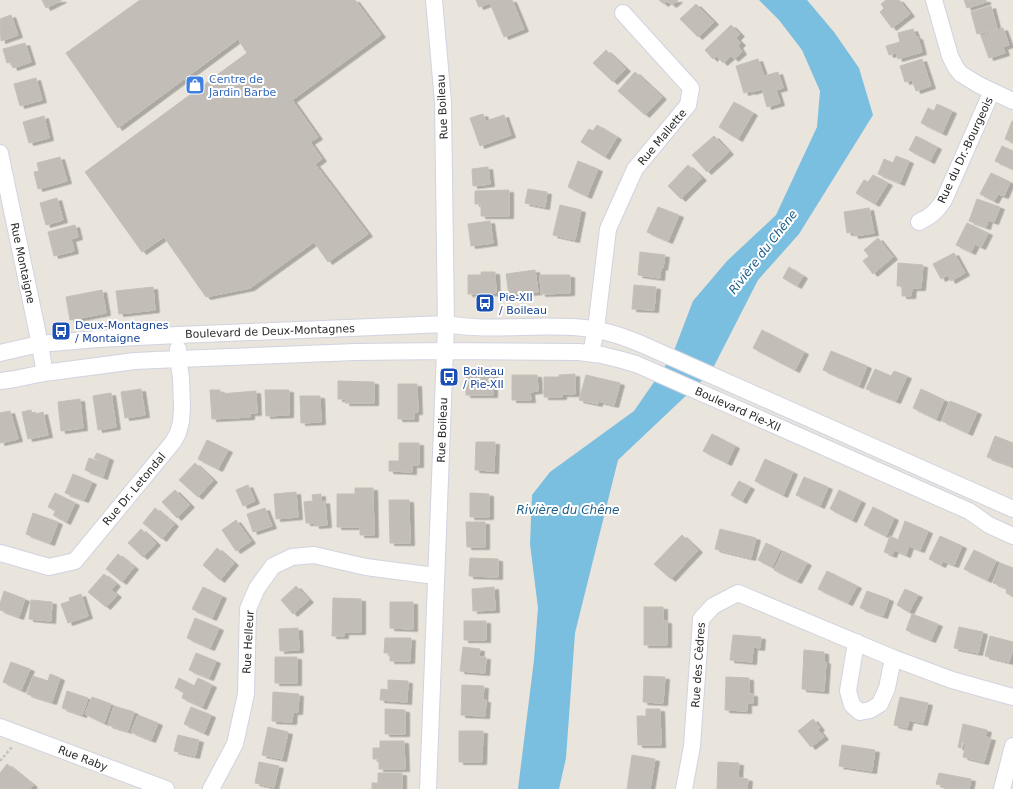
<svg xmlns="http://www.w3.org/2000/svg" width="1013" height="789" font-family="'DejaVu Sans',sans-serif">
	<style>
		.water { fill: #7abee0 }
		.building { fill: #c2beb7; stroke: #c4c0b6; filter: url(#shadow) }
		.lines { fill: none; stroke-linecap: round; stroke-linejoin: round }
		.minor-casing { stroke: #d1d3e0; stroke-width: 18 }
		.path { stroke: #c3c3c3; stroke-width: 2.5; stroke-dasharray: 3 2; stroke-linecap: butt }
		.minor { stroke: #fff; stroke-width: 16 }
		.labels { text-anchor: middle; stroke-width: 4; stroke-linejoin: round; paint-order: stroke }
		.shop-label { font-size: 11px; fill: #366cbe; stroke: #fff; text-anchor: start }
		.street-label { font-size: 11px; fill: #292929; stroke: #fff }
		.transit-label { font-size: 11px; fill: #164399; stroke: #fff; text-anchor: start }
		.water-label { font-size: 12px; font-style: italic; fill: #1c5d89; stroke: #fff }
	</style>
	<defs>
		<filter id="shadow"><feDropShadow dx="4.5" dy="2.5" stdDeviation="0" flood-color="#0004"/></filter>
	</defs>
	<rect width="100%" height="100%" fill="#e9e4dc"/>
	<!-- water -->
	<path class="water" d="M759,0H807L834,32L859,68L873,115L799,234L758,280L711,372L618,460L575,633L566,758L559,789H518L534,660L538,608L530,544L532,495L550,472L634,411L672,356L693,301L727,261L776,215L817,127L820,91L802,50L779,20Z"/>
	<!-- building -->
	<path class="building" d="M42,0H62L46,8Z
		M140,0H355L381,35L292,100L318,137L310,142L322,159L315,164L368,234L328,262L314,242L250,288L206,297L164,237L142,252L85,172L247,53L238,39L118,128L66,53Z
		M476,0H512L524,29L504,37L490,3L479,7Z
		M659,0H678L672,5L667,1L664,4Z
		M886,0H899L910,14L892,28L880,12L884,8L881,4Z
		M964,0H986V2L967,8Z
		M696,4L714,22L698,37L680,19Z
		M991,6L997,29L977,34L971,12Z
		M11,15L18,35L1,41L0,19Z
		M731,25L740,34L736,38L741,43L738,46L742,52L734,59L731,56L723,63L716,55L713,59L705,50Z
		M1003,28L1009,45L1003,47L1005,53L989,58L981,36Z
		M913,29L916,37H918L922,52L898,59L896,53L889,55L886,46L900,42L898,33Z
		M25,43L31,62L13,68L11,62L7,63L3,49Z
		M606,50L626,69L613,82L593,63Z
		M758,59L764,76L778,72L783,88L776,90L780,103L767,107L762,89L751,92V91L744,93L736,66Z
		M922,59L931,86L916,91L912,80L905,82L900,66Z
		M635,72L662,97L645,115L618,91Z
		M36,78L42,100L20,106L14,84Z
		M734,102L753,113L738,139L719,127Z
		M937,104L952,111L942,133L921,123L928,108L934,111Z
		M483,114L486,121L504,115L511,135L480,146L470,118Z
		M44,116L49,138L29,143L23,122Z
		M1012,121H1013V142L1005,139Z
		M597,125L617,137L605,157L581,142L589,129L593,131Z
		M714,136L729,152L707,172L692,155Z
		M916,136L937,147L930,161L909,150Z
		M1002,146L1013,151V169L995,161Z
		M896,156L909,161L900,183L878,174L884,159L893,163Z
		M60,157L67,181L38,189L34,172L39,171L37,163Z
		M578,161L598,169L587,196L568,187Z
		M688,165L702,178L681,199L668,186Z
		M488,167L490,184L473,186L472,169Z
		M991,173L1010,182L1004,196L998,194L994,201L980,194Z
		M873,175L888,183L875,204L856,193L864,180L868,182Z
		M528,189L547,192L545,207L525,203Z
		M509,190V216H481V204H475V191Z
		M57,198L63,220L46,225L40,203Z
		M977,199L1000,207L994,222L988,220L986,227L969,221Z
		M560,205L581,210L575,240L553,235Z
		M658,207L679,215L668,241L647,232Z
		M869,208L874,233L854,236L853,232L847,233L844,212Z
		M490,221L493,243L471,246L468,224Z
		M967,223L988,233L981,247L975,244L971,252L956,245Z
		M75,225L78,237L71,239L74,251L54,256L48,232Z
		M878,238L893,257L873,274L863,261L869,256L864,250Z
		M640,252L665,255L663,268L661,267L660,278L638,275Z
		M954,253L965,273L951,281L948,275L941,279L933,264Z
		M898,263L923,265L921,288H912L911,296H902V286H897Z
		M789,267L803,276L797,286L783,278Z
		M535,270L538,292L509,295L506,274Z
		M481,272H495L496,293L468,294V275H481Z
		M540,275H570V293L541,294Z
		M634,285L656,287L654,310L632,309Z
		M153,287L155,310L119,314L116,291Z
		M102,290L106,313L70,320L66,297Z
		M762,330L804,352L795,370L753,348Z
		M831,351L867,366L859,386L823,370Z
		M875,369L891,376L894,371L907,376L896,401L866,389Z
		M466,373H493V395H466Z
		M575,374V394H562V397H544V377H559V375Z
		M512,375H537L538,391L530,392L531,400H512Z
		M586,375L620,383L614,405L598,401V404L579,400Z
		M338,381L374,382V403H345L346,399H338Z
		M398,384H417L418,412H414V419H398Z
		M141,389L145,415L125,418L121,392Z
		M921,389L944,400L936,419L913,408Z
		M210,390H220V394L256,391L257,413H250V417L212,419Z
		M265,390H289V415L266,416Z
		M111,393L116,427L98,430L93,396Z
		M300,396H320L321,422L301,423Z
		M80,399L83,428L61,431L58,402Z
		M950,401L977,412L968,433L942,421Z
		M31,410L32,415L43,412L48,435L28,439L22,412Z
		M10,411L18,439L0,443V413Z
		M712,434L735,446L727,463L703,451Z
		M995,436L1013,443V463L1012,466L987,457Z
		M207,440L228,450L218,469L198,459Z
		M476,442H495L494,471L475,470Z
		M399,443H419V465H412V472L389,471V461H399Z
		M97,453L109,458L107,464L94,458Z
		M89,458L107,464L103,477L85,470Z
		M765,459L793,472L783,495L755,481Z
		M195,463L213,480L198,497L179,480Z
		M73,474L92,482L84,500L65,493Z
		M804,477L828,487L820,506L796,495Z
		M739,481L750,487L742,501L731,495Z
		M248,485L255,501L243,506L236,490Z
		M355,488H373L374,535H360V527H337V494H355Z
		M175,490L190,505L177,518L162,502Z
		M839,490L861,501L852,520L830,509Z
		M296,492L298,517L276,519L274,494Z
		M55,493L75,503L66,522L53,515L56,511L48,507Z
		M470,493L489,494V517H470Z
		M321,494V502L325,501L327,525L315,526L314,523H306L304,502L313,501L312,495Z
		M389,500H409L410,543H390Z
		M873,507L894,518L886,536L864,525Z
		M155,508L174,524L162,539L143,523Z
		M265,508L272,526L253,532L247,514Z
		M33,513L58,522L50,543L26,534Z
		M236,520L251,541L236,551L222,530Z
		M905,521L928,531L920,550L909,546L906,555L894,550L892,555L884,552L890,536L898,540Z
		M466,522H485V547H467Z
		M141,529L156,543L143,557L128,543Z
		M720,529L756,538L751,558L715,549Z
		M682,535L698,550L671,579L654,564Z
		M940,536L962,546L954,565L943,561L941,565L929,559Z
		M766,543L780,550L772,567L758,560Z
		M217,548L234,563L220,580L203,565Z
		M974,550L996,561L987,580L964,569Z
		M783,551L807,563L797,581L774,570Z
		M118,554L134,567L122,582L106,569Z
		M470,558L498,559V577L469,576Z
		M1000,563L1013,568V596L1006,593L1007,588L993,583Z
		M827,571L857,586L848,603L818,589Z
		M104,574L116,584L111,590L117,595L106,607L88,592Z
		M296,586L309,600L293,614L281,600Z
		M203,587L222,596L212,618L192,609Z
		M494,587L495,610L473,611L472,589Z
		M905,589L918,595L909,612L897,605Z
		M4,591L25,599L19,617L0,610V604Z
		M867,591L889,599L883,616L860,608Z
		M81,594L88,616L68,623L61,604L70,601L69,598Z
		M333,598L361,599V632H344V636H332Z
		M31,600L52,602L51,621L29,619Z
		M390,602H413V629L390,628Z
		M644,607H663V621H667V645H644Z
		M912,614L938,624L931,640L906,630Z
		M195,618L219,628L210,648L187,638Z
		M464,621H486V640H464Z
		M959,627L983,632L978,653L954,648Z
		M298,628L299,650L280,651L279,629Z
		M733,635L761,637L760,648L753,647L752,662L730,660Z
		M990,636L1013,642V648L1009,662L985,656Z
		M385,638H411L410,661H390V653H384Z
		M463,647L480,649L479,657H486L485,673L460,671Z
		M804,650L824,652V661L826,662L824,691L802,689Z
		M196,653L216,661L209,678L189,670Z
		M275,657H297V683H275Z
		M11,662L30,669L21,690L3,682Z
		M50,674L60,678L52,702L27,694L33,676L48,681Z
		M644,676L665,677L663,703L643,702Z
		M726,677L749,678V694H753V703H747V711L725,710Z
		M179,678L194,686L198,678L212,685L202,707L182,698L184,692L175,688Z
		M388,680L408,681L407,702L380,700L381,689L388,690Z
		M462,685L484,686L483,700H486L485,716L461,715Z
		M67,691L88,698L82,715L62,708Z
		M273,692L299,694L298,712H293L292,722L272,721Z
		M92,697L111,704L104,723L85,714Z
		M900,697L928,703L923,723L909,720L907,728L894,725Z
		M114,706L134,712L128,731L108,725Z
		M191,707L211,715L204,733L184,724Z
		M385,709L405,710V734H385Z
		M646,709H660L661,745H638L637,716H646Z
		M138,715L158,723L151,740L131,732Z
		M813,719L820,728L818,730L824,737L811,747L798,731Z
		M963,724L987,730L985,737L991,738L984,762L963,757L966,743L962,742L961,748L958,747Z
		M268,727L288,732L282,759L262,755Z
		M459,731H483L482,762H459Z
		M178,735L199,740L195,756L174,751Z
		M380,741H404L405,769H379V759H373V748H380Z
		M842,745L875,750L872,771L839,766Z
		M632,755L655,759L650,789H627Z
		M259,762L279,766L274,787L255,783Z
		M718,762L739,763L738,778L748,779L747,789H717Z
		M7,764L33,785L30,789H0V773Z
		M378,773H402V789H372V783H378Z
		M939,773L971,779L969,789H944L945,786L936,784Z"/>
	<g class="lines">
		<!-- minor casing -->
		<g class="minor-casing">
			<path id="minor" d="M934,0L950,56L956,68L961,74L979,85L1013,101
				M0,153L37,330L43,362L44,373
				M919,222C931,216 936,212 944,200L992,91
				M0,353L39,344L98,339L178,335L446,324C491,332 538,323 584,328C606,330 628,338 648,347L1013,509
				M591,353L596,329L608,229L635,169L688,105L691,88L623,13
				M0,381L15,379L44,373L135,361L178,359L355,352L445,351L579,352L602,355L622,360L636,364L969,511L989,525L1013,536
				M0,553L49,567L75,561L173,442L178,433L181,422L182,408L181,377L178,359V349
				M856,642L848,691L852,705L860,712L870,710L880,704L887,688L893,658
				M0,727L166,789
				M211,789L235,744L246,694L248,609L257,588L273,566L292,557L314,555L366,567L435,576
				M428,789L446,324L443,102L434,0
				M684,789L692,746L701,619L713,606L738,593L893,658L952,680L1013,697
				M1002,789L1013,746"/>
		</g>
		<!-- path -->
		<path class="path" d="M0,761L13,746"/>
		<!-- minor -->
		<use href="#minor" class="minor"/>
	</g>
	<!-- icons -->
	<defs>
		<g id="shop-square" transform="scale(1)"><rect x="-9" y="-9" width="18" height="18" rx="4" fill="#3f7fe0" stroke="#fff"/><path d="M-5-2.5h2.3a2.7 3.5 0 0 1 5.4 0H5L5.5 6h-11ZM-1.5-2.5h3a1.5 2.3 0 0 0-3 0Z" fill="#fff"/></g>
		<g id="bus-square" transform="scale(1)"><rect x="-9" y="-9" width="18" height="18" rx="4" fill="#1a4fb4" stroke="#fff"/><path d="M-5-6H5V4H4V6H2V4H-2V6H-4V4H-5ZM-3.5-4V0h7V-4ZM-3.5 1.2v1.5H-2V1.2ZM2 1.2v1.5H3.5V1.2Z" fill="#fff"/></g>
	</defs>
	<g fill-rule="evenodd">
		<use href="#shop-square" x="195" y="85"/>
		<use href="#bus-square" x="485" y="303"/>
		<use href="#bus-square" x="61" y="331"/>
		<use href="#bus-square" x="449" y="377"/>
	</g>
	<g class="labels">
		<!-- shop labels -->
		<g class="shop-label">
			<text x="209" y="83">Centre de<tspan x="209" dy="13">Jardin Barbe</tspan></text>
		</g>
		<!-- street labels -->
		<g class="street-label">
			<text transform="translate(442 107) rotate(-93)" y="4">Rue Boileau</text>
			<text transform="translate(662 137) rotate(-50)" y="4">Rue Mallette</text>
			<text transform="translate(965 150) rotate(-65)" y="4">Rue du Dr.-Bourgeois</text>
			<text transform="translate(23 263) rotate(78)" y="4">Rue Montaigne</text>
			<text transform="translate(270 331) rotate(-2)" y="4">Boulevard de Deux-Montagnes</text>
			<text transform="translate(738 409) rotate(24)" y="4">Boulevard Pie-XII</text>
			<text transform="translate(442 430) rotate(-88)" y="4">Rue Boileau</text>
			<text transform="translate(134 489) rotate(-50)" y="4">Rue Dr. Letondal</text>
			<text transform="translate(248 642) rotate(-87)" y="4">Rue Helleur</text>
			<text transform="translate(698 665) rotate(-86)" y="4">Rue des Cèdres</text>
			<text transform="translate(83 758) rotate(21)" y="4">Rue Raby</text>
		</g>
		<!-- transit labels -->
		<g class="transit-label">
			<text x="499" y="301">Pie-XII<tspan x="499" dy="13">/ Boileau</tspan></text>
			<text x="75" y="329">Deux-Montagnes<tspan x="75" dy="13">/ Montaigne</tspan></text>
			<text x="463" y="375">Boileau<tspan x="463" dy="13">/ Pie-XII</tspan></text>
		</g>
		<!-- water labels -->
		<g class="water-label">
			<text transform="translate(763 252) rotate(-52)" y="4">Rivière du Chêne</text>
			<text x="568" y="514">Rivière du Chêne</text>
		</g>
	</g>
</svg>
